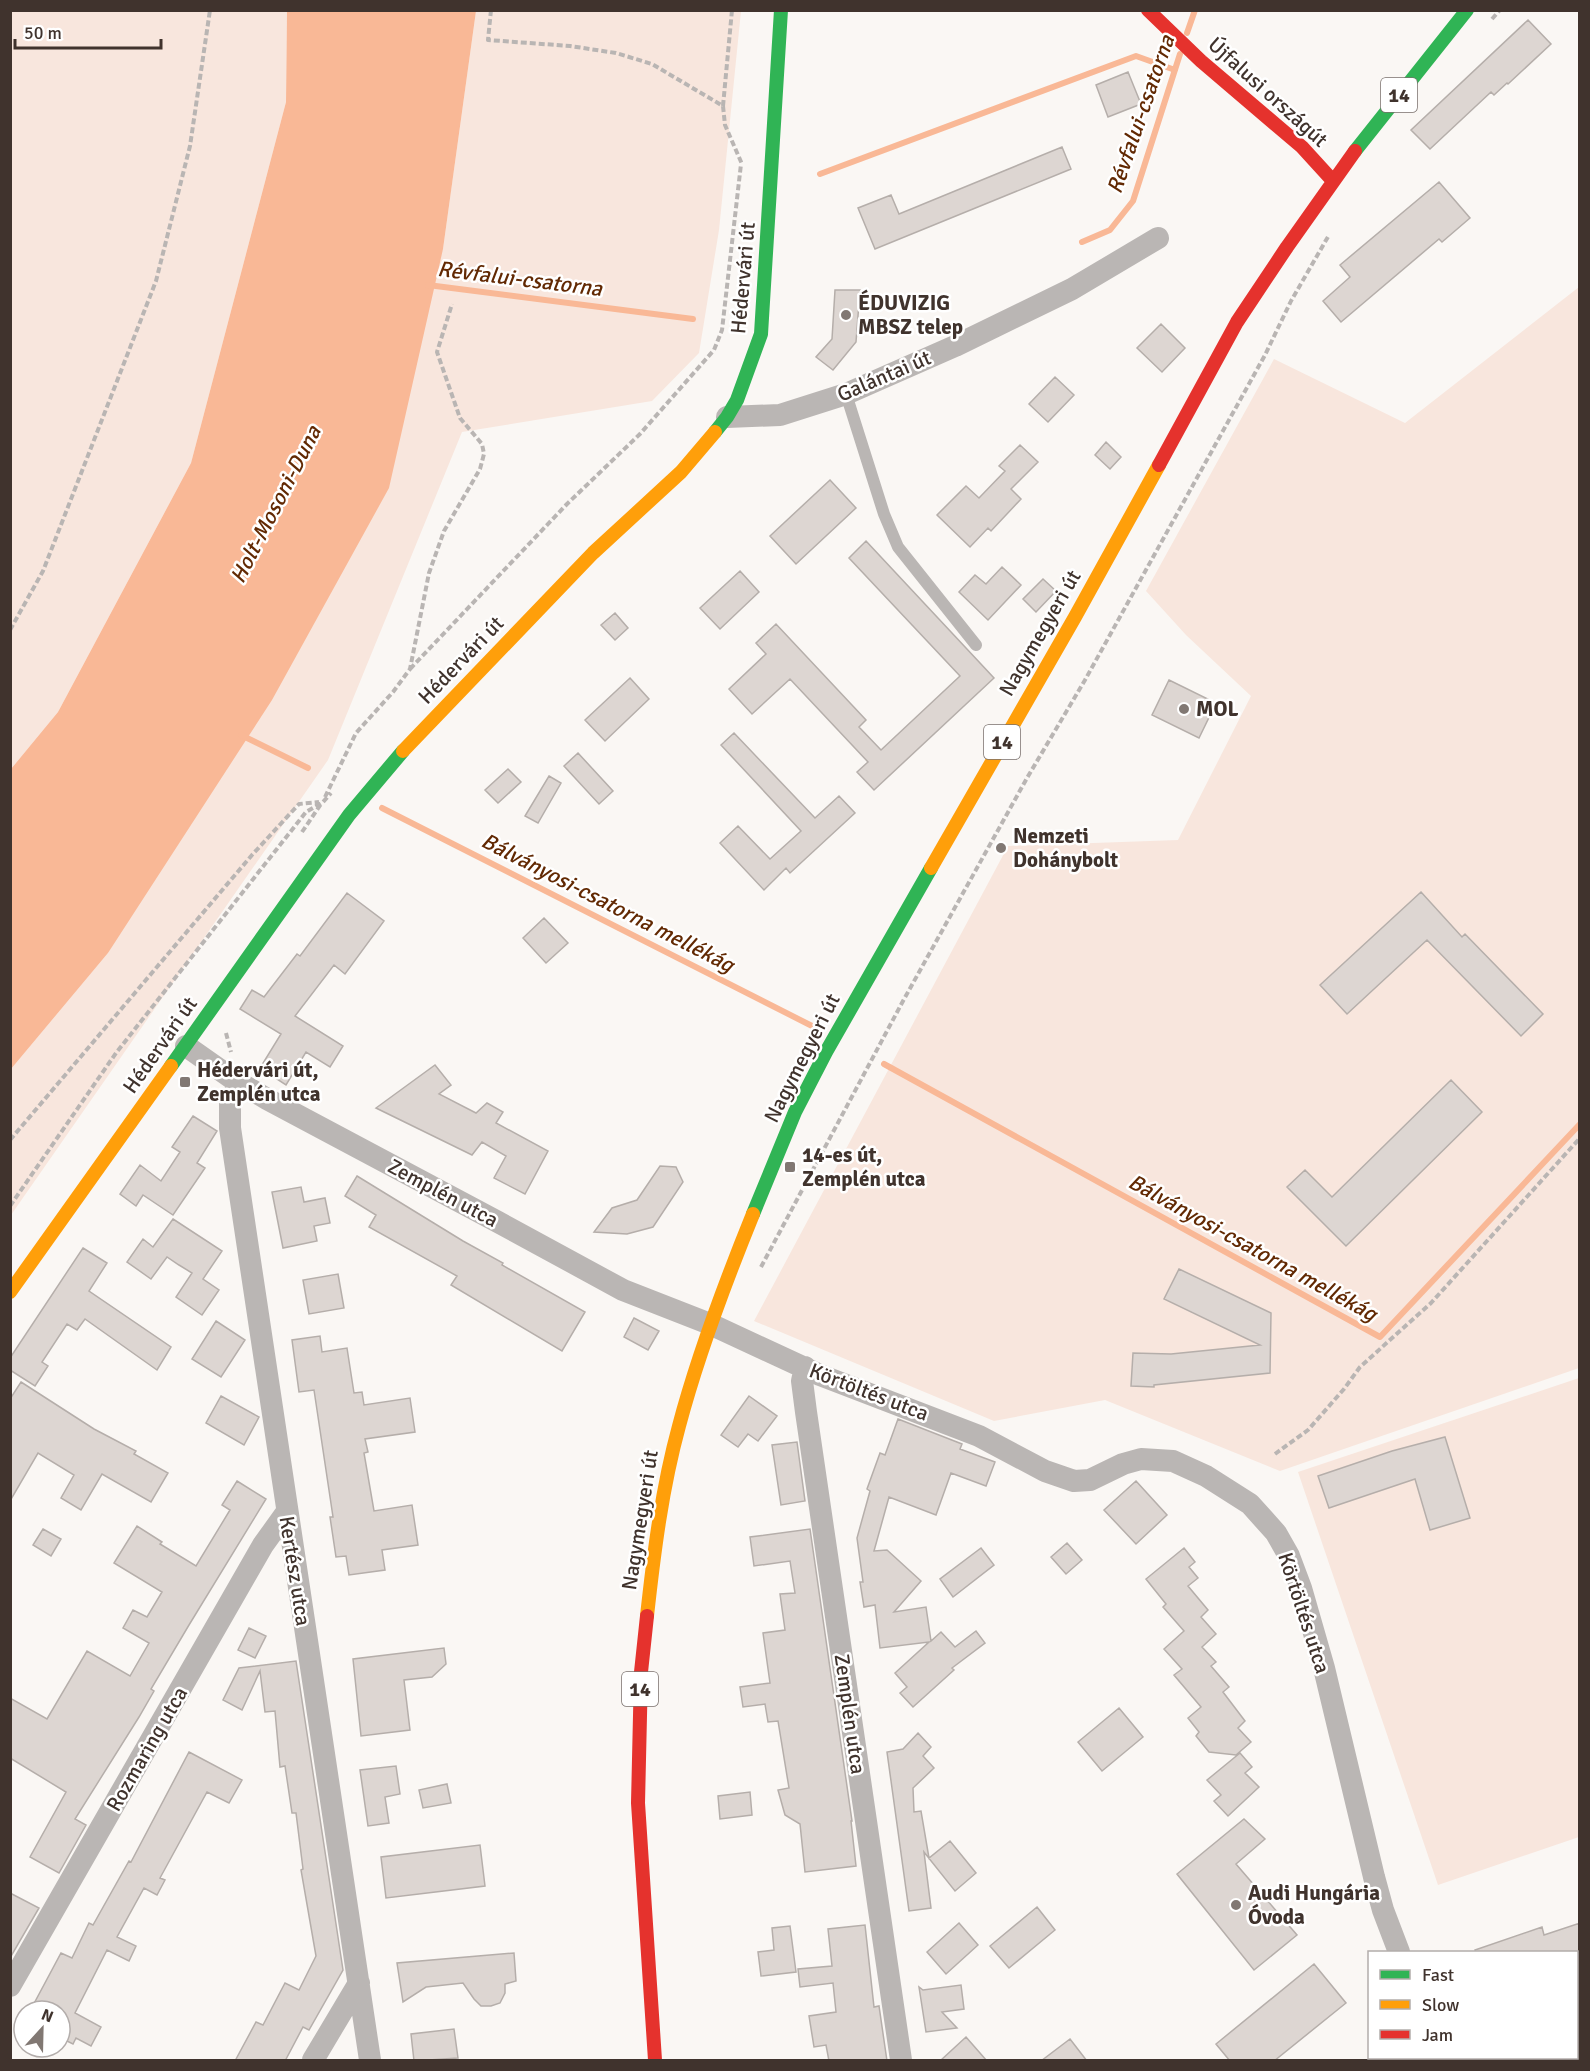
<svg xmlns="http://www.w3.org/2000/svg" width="1590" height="2071" font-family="Signika,sans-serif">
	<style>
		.green { fill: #f8e6dd }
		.water { fill: #f9b896 }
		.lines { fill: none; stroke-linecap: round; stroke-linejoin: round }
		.stream { stroke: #f9b896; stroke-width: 6 }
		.building { fill: #ddd6d2; stroke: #b5aeaa; stroke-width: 1.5 }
		.path { stroke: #b9b5b3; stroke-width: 4; stroke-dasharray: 6 3; stroke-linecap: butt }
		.lane { stroke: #bab6b4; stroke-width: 12 }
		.street { stroke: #bab6b4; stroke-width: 22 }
		.fast { stroke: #30b455; stroke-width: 14 }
		.slow { stroke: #ff9f0a; stroke-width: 14 }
		.jam { stroke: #e5322d; stroke-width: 14 }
		.poi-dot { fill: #817873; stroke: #fff; stroke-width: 2 }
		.labels { text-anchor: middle; stroke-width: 5; stroke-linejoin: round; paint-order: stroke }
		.shield { fill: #fff; stroke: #79706c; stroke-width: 1.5 }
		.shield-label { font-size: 20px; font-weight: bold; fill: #40332d }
		.street-label { font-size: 21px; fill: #40332d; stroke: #fff }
		.poi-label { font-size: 21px; font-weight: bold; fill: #40332d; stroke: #fff; text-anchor: start }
		.water-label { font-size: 22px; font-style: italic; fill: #622903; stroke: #fff }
	</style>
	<rect width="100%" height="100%" fill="#faf7f4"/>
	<!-- green -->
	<path class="green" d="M10,11H287L286,102L191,463L58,712L11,769Z
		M476,11H741L719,230L699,353L652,401L462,432L328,760L11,1215V1069L108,953L443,249Z
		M1579,287V1368L1280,1471L1105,1400L994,1421L754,1321L1008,846L1178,840L1251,696L1186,635L1146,591L1274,359L1405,423Z
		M1579,1378V1837L1438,1885L1298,1472Z"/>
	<!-- water -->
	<path class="water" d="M287,11H476L443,249L389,488L272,700L108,953L11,1069V769L58,712L191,463L286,102Z"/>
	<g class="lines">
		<!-- stream -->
		<path class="stream" d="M1187,33L1195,10
			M820,174L1136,56L1175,70
			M1082,242L1110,230L1133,201L1180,54
			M428,285L693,319
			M241,735L308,768
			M382,808L818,1029
			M884,1064L1380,1337L1580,1124"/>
	</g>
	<!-- building -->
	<path class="building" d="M1528,20L1551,44L1508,84L1507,83L1494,95L1491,92L1430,149L1411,130Z
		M1128,72L1141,104L1108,117L1096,85Z
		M1062,147L1071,169L875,249L858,208L891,195L899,214Z
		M1439,182L1470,218L1442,242L1439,239L1341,322L1323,301L1350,277L1340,265Z
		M835,290H860L856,342L833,370L816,357L832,339Z
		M1161,324L1185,348L1162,372L1137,348Z
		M1055,377L1074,395L1048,422L1029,404Z
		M1106,442L1121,457L1110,469L1095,455Z
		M1020,445L1038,462L1011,489L1021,499L991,531L988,528L970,547L937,515L966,486L979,498L1005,471L999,466Z
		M830,480L856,508L796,564L770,536Z
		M866,541L994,678L874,790L857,772L868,762L790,679L752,714L729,689L766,654L756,643L776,624L866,720L859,727L881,750L960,676L849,558Z
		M1002,567L1021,585L988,620L959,592L975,575L986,584Z
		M740,571L759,592L720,629L700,608Z
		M1043,579L1056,591L1036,612L1023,599Z
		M615,613L628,628L615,640L601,625Z
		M630,678L649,699L605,741L585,720Z
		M1169,680L1216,703L1199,738L1152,715Z
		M734,733L815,818L839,796L855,813L790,873L786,868L764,890L720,843L738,826L770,859L801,831L721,745Z
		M578,753L613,791L599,804L564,766Z
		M508,769L521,782L498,803L485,790Z
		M549,776L561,783L538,823L525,816Z
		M1421,892L1462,937L1465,934L1543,1014L1521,1036L1427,940L1347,1014L1320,985Z
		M347,893L384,921L345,974L334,965L295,1016L343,1046L330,1067L306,1052L286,1085L260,1068L281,1034L240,1009L252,990L264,997L297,954L300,956Z
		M544,918L568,943L546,963L523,938Z
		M435,1065L451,1085L439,1094L476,1113L487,1103L503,1112L496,1123L548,1151L525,1194L494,1178L506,1156L482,1142L472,1155L376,1108Z
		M1451,1080L1482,1112L1346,1246L1287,1187L1305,1170L1332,1197Z
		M193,1116L217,1131L197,1163L205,1168L173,1215L143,1195L136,1206L120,1194L140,1165L161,1181L180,1152L172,1147Z
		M660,1166L676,1167L683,1182L653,1227L627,1234L594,1232L612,1208L637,1200Z
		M357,1176L463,1241L503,1263L502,1265L585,1312L562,1351L451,1285L457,1276L369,1227L376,1215L345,1196Z
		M301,1187L304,1202L325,1198L330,1223L314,1226L317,1241L283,1248L272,1192Z
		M173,1219L222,1251L203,1279L219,1290L202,1315L176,1297L192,1273L179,1265L167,1257L151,1279L127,1262L143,1239L153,1247Z
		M83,1248L107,1263L89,1291L171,1347L157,1370L85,1319L77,1330L67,1324L42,1362L48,1366L35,1386L10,1370V1358Z
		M1179,1269L1271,1313L1270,1373L1154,1385V1387L1131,1386L1133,1353L1171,1354L1260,1345L1164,1299Z
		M338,1274L344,1308L309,1314L303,1280Z
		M634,1318L659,1331L648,1350L624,1337Z
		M216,1321L245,1340L221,1377L192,1359Z
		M320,1336L322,1352L347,1348L354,1393L362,1392L364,1405L410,1398L415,1432L365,1439L368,1452L364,1453L374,1511L412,1505L418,1545L382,1550L385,1570L349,1575L346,1556L336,1557L330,1517H333L314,1390L299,1392L292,1340Z
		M21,1382L94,1429L136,1451L134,1454L168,1473L151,1502L102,1474L81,1510L61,1498L74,1475L38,1453L10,1501V1399Z
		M221,1396L259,1417L244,1445L206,1423Z
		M749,1396L777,1416L758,1441L748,1434L738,1447L721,1435Z
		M898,1419L962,1444L960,1449L995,1462L986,1486L951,1473L936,1515L889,1497L874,1551L887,1550L921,1581L894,1612L926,1607L931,1641L941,1632L955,1647L976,1631L985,1643L952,1668L954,1670L913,1707L900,1693L907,1687L895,1673L929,1642L880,1648L875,1605L864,1607L860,1582H863L857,1538L870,1491L867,1489L880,1453L885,1455Z
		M1445,1437L1470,1518L1430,1530L1415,1479L1329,1508L1318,1476L1392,1451Z
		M797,1442L805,1501L781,1505L772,1445Z
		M237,1481L266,1499L189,1625L151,1689L154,1691L139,1717L75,1819L86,1825L59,1873L30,1857L66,1792L10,1758V1698L47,1719L87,1651L130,1676L149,1643L123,1628L133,1610L147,1617L162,1592L114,1563L137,1526L162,1542L160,1544L196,1566L230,1510L222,1505Z
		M1136,1481L1167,1515L1136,1544L1104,1510Z
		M43,1529L61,1539L51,1556L33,1545Z
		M810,1529L852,1821H851L856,1866L805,1872L800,1824L785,1815L778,1790L789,1788L778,1721L768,1722L765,1704L743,1707L740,1687L770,1683L763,1633L785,1630L780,1594L795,1593L790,1561L754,1566L750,1537Z
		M1067,1543L1082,1560L1066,1574L1051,1557Z
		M981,1548L994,1565L953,1597L940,1579Z
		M1184,1548L1195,1562L1189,1567L1198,1578L1188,1586L1208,1610L1201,1617L1216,1634L1202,1647L1216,1662L1211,1666L1229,1687L1223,1692L1245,1721L1238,1728L1251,1742L1236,1755L1209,1752L1196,1736L1199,1732L1188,1718L1201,1707L1174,1675L1182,1669L1164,1649L1184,1631L1163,1607L1166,1604L1146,1579Z
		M249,1628L266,1636L255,1658L238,1650Z
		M444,1648L446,1664L432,1677L404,1680L410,1730L361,1736L353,1659Z
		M296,1661L343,1970L309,2030L303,2027L285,2061H235L256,2022L263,2025L285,1983L299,1990L316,1956L301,1870L303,1869L296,1813H292L285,1766L280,1767L275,1711L265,1712L260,1671L242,1710L223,1700L239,1668Z
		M1119,1708L1143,1737L1102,1771L1078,1742Z
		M918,1733L931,1747L923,1756L934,1768L913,1788L914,1812L921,1811L929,1858L950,1841L976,1873L955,1891L924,1852L931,1908L909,1911L887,1752L903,1749Z
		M189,1752L242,1780L229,1803L207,1792L160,1878L165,1880L157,1895L144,1888L117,1937L136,1946L129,1961L107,1950L75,2013L101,2027L91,2046L76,2038L73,2044L63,2039L60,2044V2011H30L61,1953L72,1958L89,1923L93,1925L129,1861L131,1862Z
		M1240,1753L1252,1767L1245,1773L1259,1787L1228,1816L1214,1801L1221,1795L1207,1780Z
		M396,1766L400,1794L385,1797L389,1823L368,1826L360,1770Z
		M447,1784L451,1803L423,1808L419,1790Z
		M750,1792L752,1815L720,1819L718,1796Z
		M1244,1819L1265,1839L1236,1864L1297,1935L1254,1970L1177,1874Z
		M480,1845L485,1886L386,1898L381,1857Z
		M10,1893L39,1908L10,1958Z
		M1037,1907L1055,1930L1009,1968L990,1946Z
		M959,1923L978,1945L946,1974L927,1952Z
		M1580,1923V1953H1476L1475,1950L1542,1927L1544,1935Z
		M865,1925L874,2007L879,2006L887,2061H829L826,2045L814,2047L809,2016L836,2012L833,1983L800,1987L798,1969L832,1966L828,1929Z
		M790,1926L796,1972L761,1976L758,1952L774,1950L772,1928Z
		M514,1953L516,1981L505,1984V1993L500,2003L491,2006H481L474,1999L463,1983L426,1987L403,2002L397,1963Z
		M1314,1964L1346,2003L1274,2061H1230L1216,2044Z
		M961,1985L964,2009L942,2012L957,2028L926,2032L919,1987L923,1990Z
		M454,2029L458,2058L414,2061L411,2034Z
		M966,2037L987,2061H940Z
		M1070,2039L1087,2061H1041Z"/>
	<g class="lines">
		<!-- path -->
		<path class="path" d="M491,10L488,40L570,46L616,53L652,64L723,106L725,125L742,164
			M1492,19L1500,10
			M723,106L732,10
			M10,630L43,571L156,281L190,146L210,10
			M410,669L567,504L640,434L714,350L722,330L741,164
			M325,797L356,733L393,692L410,669L429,573L444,531L480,469L484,454L482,444L460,418L437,352L452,304
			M302,832L321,804
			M226,1033L231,1052
			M10,1140L252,855L299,804L319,802
			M10,1206L116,1053L306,812L323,802L331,793
			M761,1267L903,1001L1027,778L1085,680L1265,355L1291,301L1329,235
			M1275,1454L1308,1430L1344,1389L1360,1367L1431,1303L1580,1138"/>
		<!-- lane -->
		<path class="lane" d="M846,394L884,514L898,547L976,645"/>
		<!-- street -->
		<path class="street" d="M727,417L780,415L846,394L955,346L1072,289L1158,238
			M186,1046L233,1079L267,1099L498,1222L623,1290L710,1324L820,1375L979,1436L1045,1471L1074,1481L1090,1480L1123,1464L1141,1459L1173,1461L1206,1476L1250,1504L1276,1533L1289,1556L1301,1588L1324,1668L1374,1877L1383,1910L1399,1952
			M239,1083L230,1103V1128L370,2060
			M805,1367L802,1381L806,1412L901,2060
			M1576,1976L1580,1975
			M10,1986L263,1545L286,1513
			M1447,2058L1449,2060
			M313,2060L359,1983"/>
		<!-- fast -->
		<path class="fast" d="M1355,151L1467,10
			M715,432L727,417L737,400L761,334L781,10
			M171,1066L349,815L403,751
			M753,1214L795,1112L826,1052L931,868"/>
		<!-- slow -->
		<path class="slow" d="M403,751L593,553L681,472L715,432
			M931,868L1075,617L1159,465
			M10,1292L171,1066
			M647,1616C654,1552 662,1488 679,1426C698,1354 725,1283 753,1214"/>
		<!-- jam -->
		<path class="jam" d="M1148,10L1201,61L1302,147L1333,181
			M1159,465L1237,322L1287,247L1355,151
			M647,1616L641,1672L638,1803L655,2060"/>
	</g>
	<!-- markers -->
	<g class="poi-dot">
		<circle cx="846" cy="315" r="6"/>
		<circle cx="1184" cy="709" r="6"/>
		<circle cx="1001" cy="848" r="6"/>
		<rect x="179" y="1076" width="12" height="12" rx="3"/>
		<rect x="784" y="1161" width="12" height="12" rx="3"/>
		<circle cx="1236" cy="1905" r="6"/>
	</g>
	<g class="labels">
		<!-- shield labels -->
		<g class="shield">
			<rect x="1381" y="78" width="36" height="34" rx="4.5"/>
			<rect x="984" y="725" width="36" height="34" rx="4.5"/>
			<rect x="622" y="1672" width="36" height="34" rx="4.5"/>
		</g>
		<g class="shield-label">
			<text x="1399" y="102">14</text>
			<text x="1002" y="749">14</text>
			<text x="640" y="1696">14</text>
		</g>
		<!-- street labels -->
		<g class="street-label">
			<text transform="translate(1268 92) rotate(42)" y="7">Újfalusi országút</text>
			<text transform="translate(743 278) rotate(-85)" y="7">Hédervári út</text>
			<text transform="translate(884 376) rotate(-23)" y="7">Galántai út</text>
			<text transform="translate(1040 633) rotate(-60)" y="7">Nagymegyeri út</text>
			<text transform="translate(461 660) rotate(-46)" y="7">Hédervári út</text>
			<text transform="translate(160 1045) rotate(-55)" y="7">Hédervári út</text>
			<text transform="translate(802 1058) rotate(-63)" y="7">Nagymegyeri út</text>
			<text transform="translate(443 1193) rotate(28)" y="7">Zemplén utca</text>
			<text transform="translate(869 1392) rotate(21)" y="7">Körtöltés utca</text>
			<text transform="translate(640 1520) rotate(-81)" y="7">Nagymegyeri út</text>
			<text transform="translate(295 1571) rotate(81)" y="7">Kertész utca</text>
			<text transform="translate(1304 1613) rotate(72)" y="7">Körtöltés utca</text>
			<text transform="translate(850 1714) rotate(82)" y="7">Zemplén utca</text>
			<text transform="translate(147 1749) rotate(-60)" y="7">Rozmaring utca</text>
		</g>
		<!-- poi labels -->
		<g class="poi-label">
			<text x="858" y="310">ÉDUVIZIG<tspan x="858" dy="24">MBSZ telep</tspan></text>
			<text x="1196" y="716">MOL</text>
			<text x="1013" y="843">Nemzeti<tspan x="1013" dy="24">Dohánybolt</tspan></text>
			<text x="197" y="1077">Hédervári út,<tspan x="197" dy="24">Zemplén utca</tspan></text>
			<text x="802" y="1162">14-es út,<tspan x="802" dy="24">Zemplén utca</tspan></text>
			<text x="1248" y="1900">Audi Hungária<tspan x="1248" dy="24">Óvoda</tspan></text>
		</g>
		<!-- water labels -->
		<g class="water-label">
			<text transform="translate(1140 114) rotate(-71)" y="8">Révfalui-csatorna</text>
			<text transform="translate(520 278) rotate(7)" y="8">Révfalui-csatorna</text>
			<text transform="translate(275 504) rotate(-63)" y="8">Holt-Mosoni-Duna</text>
			<text transform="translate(608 902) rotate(27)" y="8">Bálványosi-csatorna mellékág</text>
			<text transform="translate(1253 1247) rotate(29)" y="8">Bálványosi-csatorna mellékág</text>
		</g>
	</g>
	<!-- border -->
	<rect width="1590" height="2071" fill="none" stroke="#40332d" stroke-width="24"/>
	<!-- legend -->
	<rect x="1368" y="1951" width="210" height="108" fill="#ffffff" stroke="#b3adab" stroke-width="1.5"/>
	<rect x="1380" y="1970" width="30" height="9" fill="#30b455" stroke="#b3adab" stroke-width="1.5"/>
	<text x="1422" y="1981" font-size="18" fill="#40332d">Fast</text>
	<rect x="1380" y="2000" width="30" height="9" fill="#ff9f0a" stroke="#b3adab" stroke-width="1.5"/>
	<text x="1422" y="2011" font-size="18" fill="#40332d">Slow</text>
	<rect x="1380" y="2030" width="30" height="9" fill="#e5322d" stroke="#b3adab" stroke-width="1.5"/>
	<text x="1422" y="2041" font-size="18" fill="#40332d">Jam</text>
	<!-- north arrow -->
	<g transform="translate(42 2029) rotate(22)"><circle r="28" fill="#ffffff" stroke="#b3adab" stroke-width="1.5"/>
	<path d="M0-4.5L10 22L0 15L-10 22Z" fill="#817873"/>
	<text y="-9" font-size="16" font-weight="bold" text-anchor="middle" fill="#40332d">N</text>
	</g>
	<!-- scale -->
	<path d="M15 39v9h146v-9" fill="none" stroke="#40332d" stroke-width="3"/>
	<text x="24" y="39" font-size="18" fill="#40332d" stroke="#ffffff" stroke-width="4.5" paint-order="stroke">50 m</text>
</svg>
